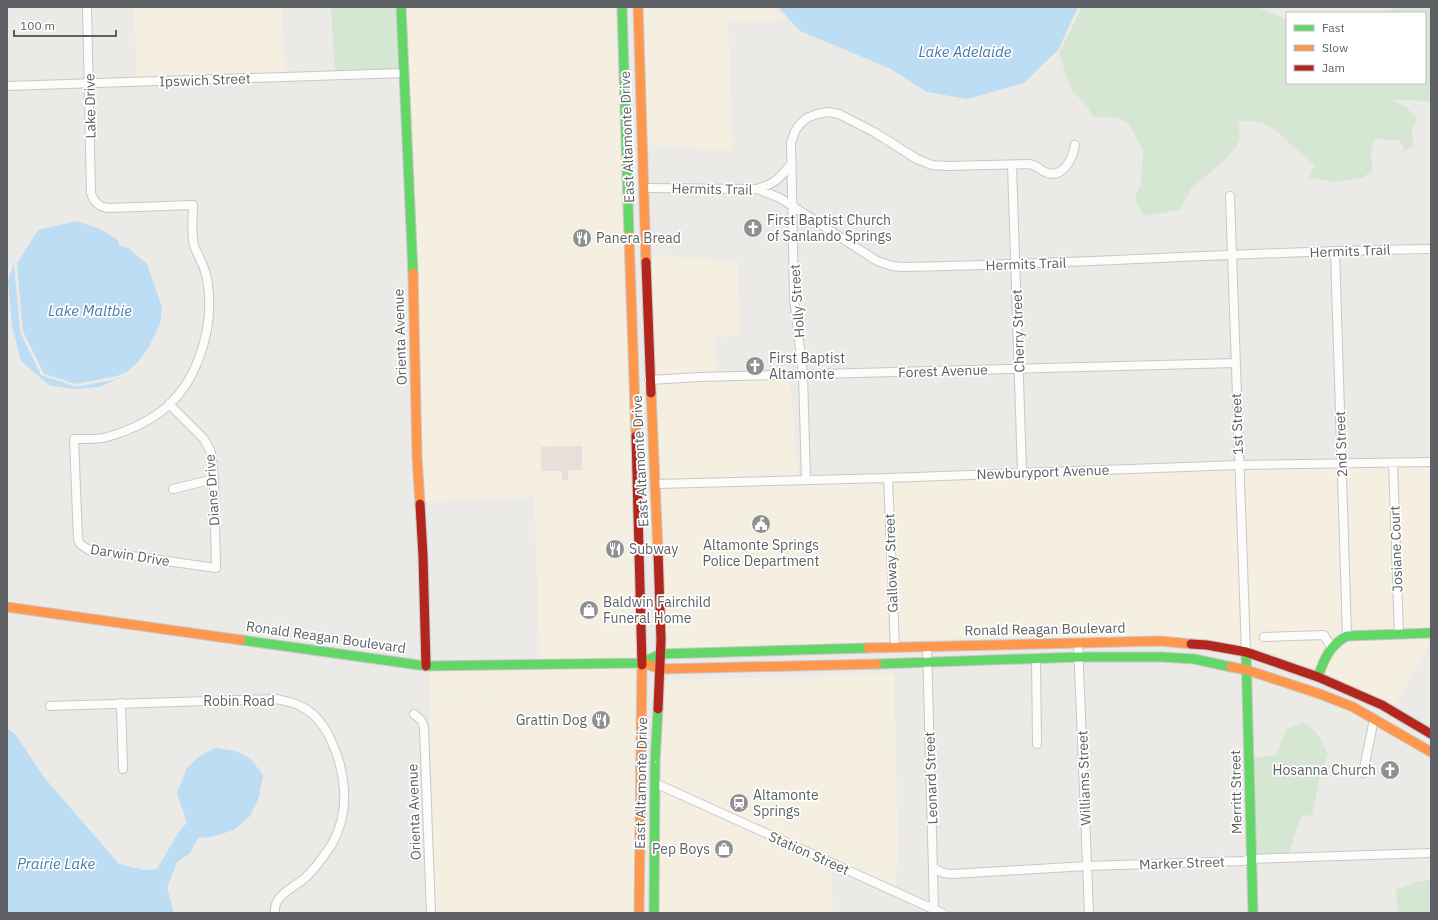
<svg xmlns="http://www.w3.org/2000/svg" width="1438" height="920" font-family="'IBM Plex Sans',sans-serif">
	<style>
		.commercial { fill: #f4efe0 }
		.medical { fill: #eadedb }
		.green { fill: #d5e6d2 }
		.water { fill: #bcddf3 }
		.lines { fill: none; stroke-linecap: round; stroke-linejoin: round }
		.street-casing { stroke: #c8c8c8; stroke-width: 10 }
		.fast-casing { stroke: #c8c8c7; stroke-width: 11 }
		.slow-casing { stroke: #c8c8c7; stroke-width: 11 }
		.jam-casing { stroke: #c8c8c7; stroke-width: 11 }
		.street { stroke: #fcfcfb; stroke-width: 8 }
		.fast { stroke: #63d668; stroke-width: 9 }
		.slow { stroke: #ff974d; stroke-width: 9 }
		.jam { stroke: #b3261e; stroke-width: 9 }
		.rail { stroke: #e2e2e2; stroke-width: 2; stroke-dasharray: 1 5; stroke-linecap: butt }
		.labels { text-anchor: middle; stroke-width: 3.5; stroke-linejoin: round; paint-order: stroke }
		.street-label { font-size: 14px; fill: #5c5f63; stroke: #fff }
		.poi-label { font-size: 14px; fill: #5c5f63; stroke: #fff; text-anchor: start }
		.water-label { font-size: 15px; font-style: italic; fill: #4779aa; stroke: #fff }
	</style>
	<rect width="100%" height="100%" fill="#ebeae6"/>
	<!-- commercial -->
	<path class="commercial" d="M134,7H282L285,74L137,79Z
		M405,7H616L617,62L616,64L618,65L626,329L627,330L635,606V660L540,661L534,497L424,501Z
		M644,7H774L786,20L728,22L733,151L646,144Z
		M649,254L738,262L740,335L715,337L717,373L652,375Z
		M790,378L798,477L655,480L652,382Z
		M1431,465V630L1403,631L1398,466Z
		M1390,466L1395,631L1351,633L1346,468Z
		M1338,468L1343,634L1332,641L1324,632L1260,634L1261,641L1322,639L1326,647L1317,669L1250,647L1243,469Z
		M1235,469L1242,646L1190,638L1149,635L1076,638H967L898,642L892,481Z
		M884,481L890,642L661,650L656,487L798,484V485Z
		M1431,637V641L1395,706L1324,673L1334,650L1348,640Z
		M635,667L634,913H435L432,825L429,669Z
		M894,674L898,848L895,887L661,782V680Z
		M661,790L831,866L833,913H660Z"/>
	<!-- medical -->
	<path class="medical" d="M582,446V470L568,471V480H562V471H541V447Z"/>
	<!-- green -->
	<path class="green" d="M331,7H397L399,70L335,72Z
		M1082,7H1257L1287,20V83H1425V13H1371L1390,10L1396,7H1431V101L1393,100L1406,107L1418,120L1411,131L1414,146L1405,151L1400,140L1374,139L1371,151L1372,170L1363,178L1333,182L1309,178L1315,165C1311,162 1307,159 1303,155C1280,137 1272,117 1238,122L1240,136L1238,144L1227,158L1191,189L1180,210L1144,216L1135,200L1136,195L1141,184L1143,151L1135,135L1128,124L1117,117H1093L1087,106L1071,89L1059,54Z
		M1303,722L1316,732L1328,754L1321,771L1312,815L1301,816L1288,855H1257L1255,852L1253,757L1276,756L1286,729Z
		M1431,880V913H1402L1397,910L1396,890L1415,882Z"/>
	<!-- water -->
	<path class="water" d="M778,7H1078L1058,50L1024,83L967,99L927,92L891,69L800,31Z
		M77,221L100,229L118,240L119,245L128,248L147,264L162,307L160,324L149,347L138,362L128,371L117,376L76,384L44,374L23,331L17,264L38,230Z
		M14,264L20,332L41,375L76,387L118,379L128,374L99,387L72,389L49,385L21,361L12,325L8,281Z
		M7,728L16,735L43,776L119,864L144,870L157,869L180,830L187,823L177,793L187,768L201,755L216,748L236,751L251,759L263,775L259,797L250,816L234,830L211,837L198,838L190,853L177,862L167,888L174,913H7Z"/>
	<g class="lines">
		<!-- street casing -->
		<g class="street-casing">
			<path id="street" d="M87,7L91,193C94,202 98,206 107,208L193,205C193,218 191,232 194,245C195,250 198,254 200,259C204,267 207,276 208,285C214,329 197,386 159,413C144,424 125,432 107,437C96,440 85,439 74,439L78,539L80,544L89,550L216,568L214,479L211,452L204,439L169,404
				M7,86L404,73
				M1012,165L1022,472
				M643,188L757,189L780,198L877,261L892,266L903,267C1079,264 1255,251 1431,249
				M757,189C776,183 779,179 792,163
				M1230,196L1246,652
				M1335,251L1347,636
				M649,380L700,377L1236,363
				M1393,463L1399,634
				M888,478L895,648
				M806,480L803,375L794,297L791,143L795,131L800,124L807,118L817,114L828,112L839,114L874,132L917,159L932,165L947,166L1029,164C1037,165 1039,169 1045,172C1063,180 1073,158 1075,145
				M656,484L888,478L1239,465L1431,462
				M173,489L214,479
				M1264,637L1324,635L1331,647
				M1078,643L1089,913
				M927,646L934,909
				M1036,658L1037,744
				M121,703L123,769
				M50,706L276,699C285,701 294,702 302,707C315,713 324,726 330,738C346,771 351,811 332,844C324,856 316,868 305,878C294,888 273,895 275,913
				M414,714L421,720L424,727L431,913
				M1363,773L1374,719
				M655,783L942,913
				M934,868L943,873L952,874L1087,866L1243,861L1251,859L1431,853"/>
		</g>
		<!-- fast casing -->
		<g class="fast-casing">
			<path id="fast" d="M401,7L413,273
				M622,7L629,236
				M241,640L426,666L643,663
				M1246,652L1253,913
				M642,663L660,654L868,648
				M877,664L1079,657H1162L1194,659L1231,667
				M1318,677C1324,659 1330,645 1347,636L1431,633
				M654,913L655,762L658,709"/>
		</g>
		<!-- slow casing -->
		<g class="slow-casing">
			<path id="slow" d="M638,7L646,262
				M629,236L636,436
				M413,273L417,457L420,504
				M651,393L658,551
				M7,607L241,640
				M868,648L1160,641L1191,644
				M643,663L660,669L877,664
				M1231,667L1247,670L1320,694L1353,707L1431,752
				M639,913L642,665"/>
		</g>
		<!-- jam casing -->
		<g class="jam-casing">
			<path id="jam" d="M646,262L651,393
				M636,436L642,665
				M420,504L423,556L426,666
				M1191,644L1207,645L1246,652L1318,677L1382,705L1431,734
				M658,709L661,640L658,551"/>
		</g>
		<!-- street -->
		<use href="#street" class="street"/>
		<!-- fast -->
		<use href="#fast" class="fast"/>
		<!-- slow -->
		<use href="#slow" class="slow"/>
		<!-- jam -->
		<use href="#jam" class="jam"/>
		<!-- rail -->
		<path class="rail" d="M7,622L123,636L358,672L430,686L504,705L561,724L634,752L984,913"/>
	</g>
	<!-- icons -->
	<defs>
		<g id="church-disc" transform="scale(1)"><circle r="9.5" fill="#8e9091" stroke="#fff"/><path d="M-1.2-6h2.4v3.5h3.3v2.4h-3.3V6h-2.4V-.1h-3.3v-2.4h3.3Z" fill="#fff"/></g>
		<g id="restaurant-disc" transform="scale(1)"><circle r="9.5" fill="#8e9091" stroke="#fff"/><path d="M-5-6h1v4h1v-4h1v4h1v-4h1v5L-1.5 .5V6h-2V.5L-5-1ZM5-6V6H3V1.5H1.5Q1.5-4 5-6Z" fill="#fff"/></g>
		<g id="civic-disc" transform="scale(1)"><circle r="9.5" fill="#8e9091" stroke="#fff"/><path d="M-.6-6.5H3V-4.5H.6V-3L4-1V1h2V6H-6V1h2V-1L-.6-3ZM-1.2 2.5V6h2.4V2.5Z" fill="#fff"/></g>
		<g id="shop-disc" transform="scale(1)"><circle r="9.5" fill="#8e9091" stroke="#fff"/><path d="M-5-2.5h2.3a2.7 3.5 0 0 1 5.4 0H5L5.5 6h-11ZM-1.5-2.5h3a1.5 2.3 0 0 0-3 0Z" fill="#fff"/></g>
		<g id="station-disc" transform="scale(1)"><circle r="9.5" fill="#8e9091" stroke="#fff"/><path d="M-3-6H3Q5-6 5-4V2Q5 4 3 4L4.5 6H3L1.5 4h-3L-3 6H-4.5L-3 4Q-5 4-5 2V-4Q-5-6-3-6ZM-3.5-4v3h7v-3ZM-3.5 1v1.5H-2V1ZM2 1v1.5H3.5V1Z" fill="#fff"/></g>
	</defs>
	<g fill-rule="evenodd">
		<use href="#church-disc" x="753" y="228"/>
		<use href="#restaurant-disc" x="582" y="238"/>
		<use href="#church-disc" x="755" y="366"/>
		<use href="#civic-disc" x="761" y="524"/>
		<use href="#restaurant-disc" x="615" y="549"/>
		<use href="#shop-disc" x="589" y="610"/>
		<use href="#restaurant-disc" x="601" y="720"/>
		<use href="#church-disc" x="1390" y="770"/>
		<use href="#station-disc" x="739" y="803"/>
		<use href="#shop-disc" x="724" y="849"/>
	</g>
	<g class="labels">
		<!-- street labels -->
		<g class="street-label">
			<text transform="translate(205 80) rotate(-2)" y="5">Ipswich Street</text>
			<text transform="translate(90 106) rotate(-91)" y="5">Lake Drive</text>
			<text transform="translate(627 137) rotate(-92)" y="5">East Altamonte Drive</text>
			<text transform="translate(712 189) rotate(1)" y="5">Hermits Trail</text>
			<text transform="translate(1350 251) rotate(-2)" y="5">Hermits Trail</text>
			<text transform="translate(1026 264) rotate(-2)" y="5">Hermits Trail</text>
			<text transform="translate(797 301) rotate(-94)" y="5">Holly Street</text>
			<text transform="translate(1018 331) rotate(-92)" y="5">Cherry Street</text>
			<text transform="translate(400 337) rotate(-92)" y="5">Orienta Avenue</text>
			<text transform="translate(943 371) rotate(-2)" y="5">Forest Avenue</text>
			<text transform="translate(1237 424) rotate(-92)" y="5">1st Street</text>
			<text transform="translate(1341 444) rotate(-92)" y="5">2nd Street</text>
			<text transform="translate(640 461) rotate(-93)" y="5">East Altamonte Drive</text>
			<text transform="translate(1043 472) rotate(-2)" y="5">Newburyport Avenue</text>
			<text transform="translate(212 490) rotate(-94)" y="5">Diane Drive</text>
			<text transform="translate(1396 549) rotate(-92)" y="5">Josiane Court</text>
			<text transform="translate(130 555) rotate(9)" y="5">Darwin Drive</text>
			<text transform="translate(891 563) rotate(-92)" y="5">Galloway Street</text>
			<text transform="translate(1045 629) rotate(-1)" y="5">Ronald Reagan Boulevard</text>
			<text transform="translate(326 637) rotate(8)" y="5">Ronald Reagan Boulevard</text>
			<text x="239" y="706">Robin Road</text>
			<text transform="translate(931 778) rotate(-92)" y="5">Leonard Street</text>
			<text transform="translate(1084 778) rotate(-92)" y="5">Williams Street</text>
			<text transform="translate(641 783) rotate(-89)" y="5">East Altamonte Drive</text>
			<text transform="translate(1236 792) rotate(-91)" y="5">Merritt Street</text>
			<text transform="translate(414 812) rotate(-92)" y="5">Orienta Avenue</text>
			<text transform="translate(809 853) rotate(24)" y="5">Station Street</text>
			<text transform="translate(1182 863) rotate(-2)" y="5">Marker Street</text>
		</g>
		<!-- poi labels -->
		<g class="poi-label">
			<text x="767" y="225">First Baptist Church<tspan x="767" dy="16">of Sanlando Springs</tspan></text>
			<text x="596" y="243">Panera Bread</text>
			<text x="769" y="363">First Baptist<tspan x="769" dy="16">Altamonte</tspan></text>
			<text x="761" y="550" text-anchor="middle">Altamonte Springs<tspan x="761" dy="16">Police Department</tspan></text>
			<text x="629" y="554">Subway</text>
			<text x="603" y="607">Baldwin Fairchild<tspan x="603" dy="16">Funeral Home</tspan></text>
			<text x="587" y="725" text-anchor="end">Grattin Dog</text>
			<text x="1376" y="775" text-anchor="end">Hosanna Church</text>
			<text x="753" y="800">Altamonte<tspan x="753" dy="16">Springs</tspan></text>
			<text x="710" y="854" text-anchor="end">Pep Boys</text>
		</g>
		<!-- water labels -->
		<g class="water-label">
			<text x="965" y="57">Lake Adelaide</text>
			<text x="90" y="316">Lake Maltbie</text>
			<text x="56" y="869">Prairie Lake</text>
		</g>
	</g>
	<!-- border -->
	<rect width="1438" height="920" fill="none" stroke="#5c5f63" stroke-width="16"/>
	<!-- legend -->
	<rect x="1286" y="12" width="140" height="72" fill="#ffffff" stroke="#bebfc1"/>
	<rect x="1294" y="25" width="20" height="6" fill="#63d668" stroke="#bebfc1"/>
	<text x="1322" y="32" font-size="12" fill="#5c5f63">Fast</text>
	<rect x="1294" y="45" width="20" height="6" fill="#ff974d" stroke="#bebfc1"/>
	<text x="1322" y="52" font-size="12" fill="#5c5f63">Slow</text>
	<rect x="1294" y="65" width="20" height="6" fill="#b3261e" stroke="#bebfc1"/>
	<text x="1322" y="72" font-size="12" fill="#5c5f63">Jam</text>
	<!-- scale -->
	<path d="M14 30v6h102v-6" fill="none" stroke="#5c5f63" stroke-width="2"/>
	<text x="20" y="30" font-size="12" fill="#5c5f63" stroke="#ffffff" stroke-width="3" paint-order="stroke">100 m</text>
</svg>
